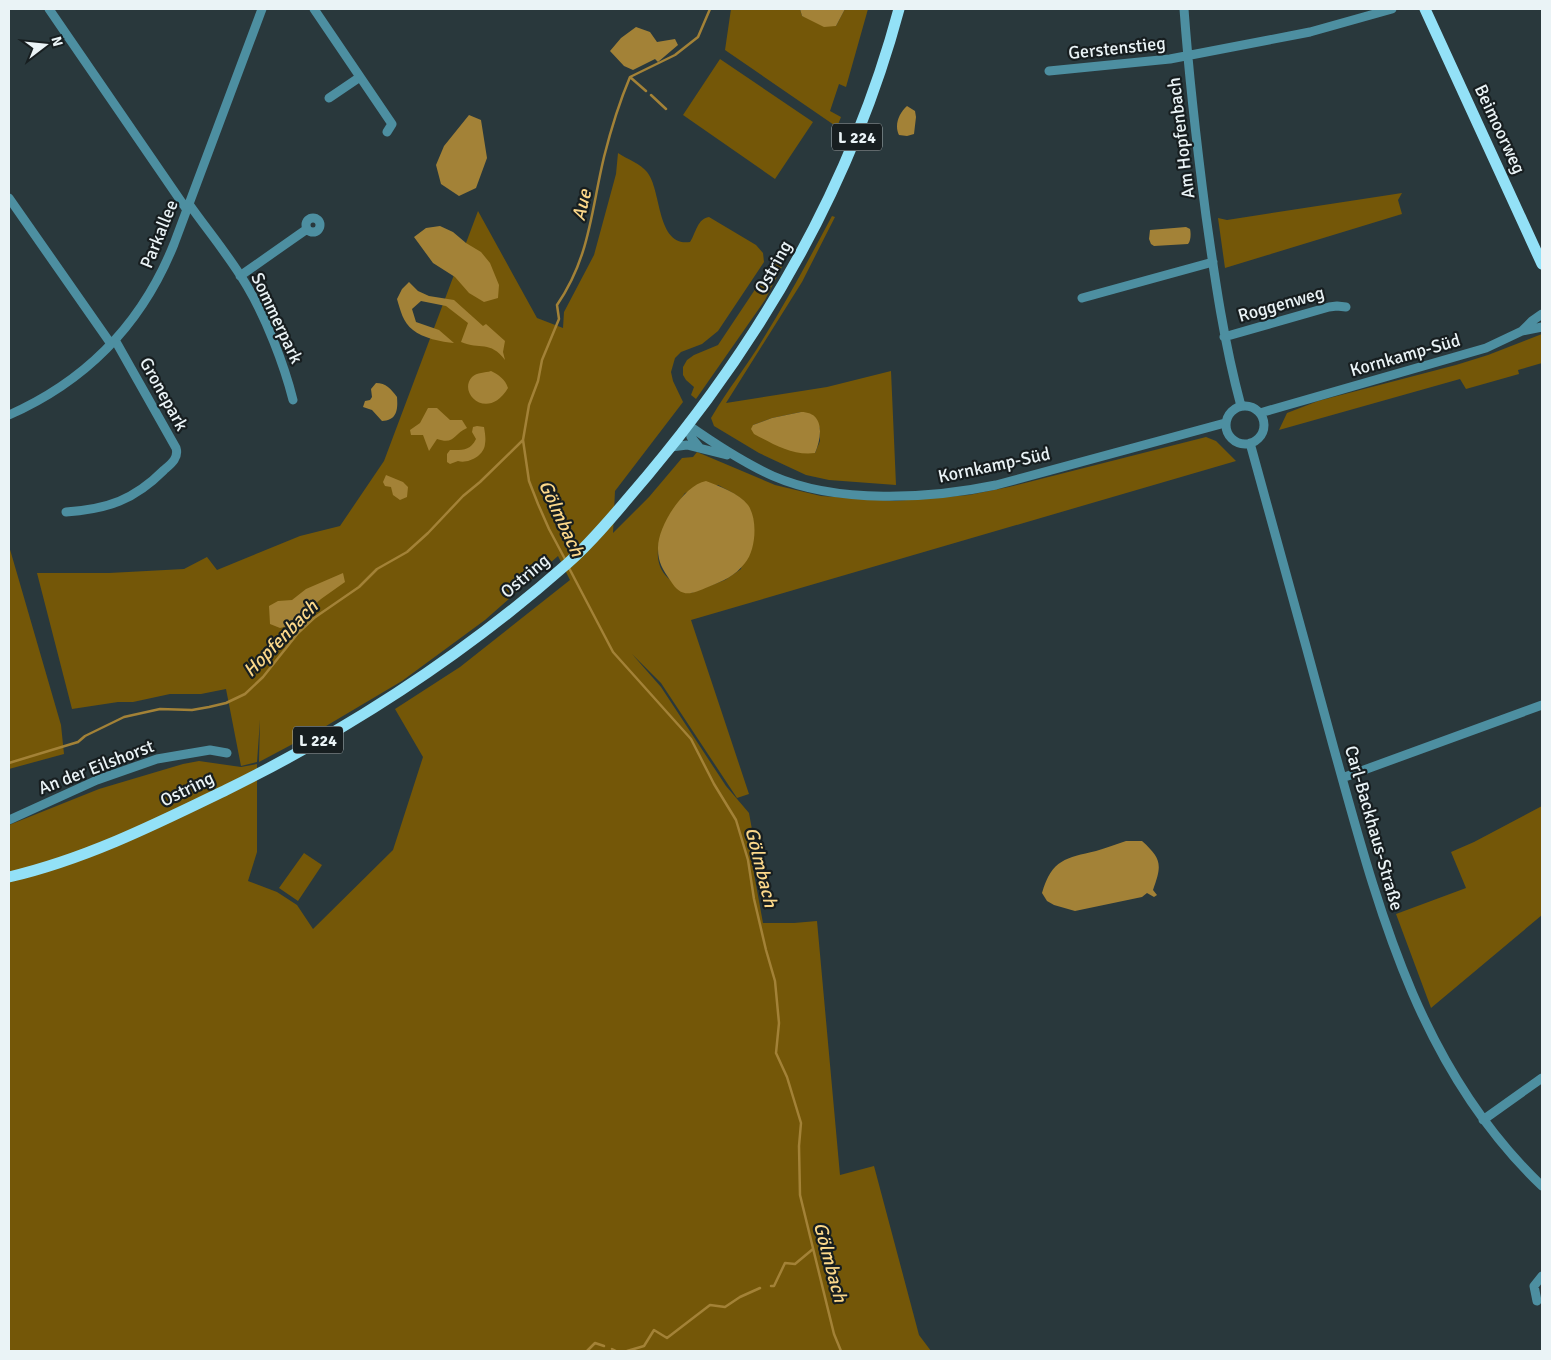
<svg xmlns="http://www.w3.org/2000/svg" width="1551" height="1360" font-family="Signika,sans-serif">
	<style>
		.green { fill: #745708; fill-rule: evenodd }
		.water { fill: #a38237 }
		.lines { fill: none; stroke-linecap: round; stroke-linejoin: round }
		.stream { stroke: #a38237; stroke-width: 2.5 }
		.minor { stroke: #4d8fa1; stroke-width: 9 }
		.major { stroke: #93e1f7; stroke-width: 11 }
		.labels { text-anchor: middle; stroke-width: 4.5; stroke-linejoin: round; paint-order: stroke }
		.shield { fill: #171e20; stroke: #abb3b6; stroke-width: 1 }
		.shield-label { font-size: 16px; font-weight: bold; fill: #eaf3f6 }
		.street-label { font-size: 18px; fill: #eaf3f6; stroke: #171e20 }
		.water-label { font-size: 19px; font-style: italic; fill: #fcd88a; stroke: #171e20 }
	</style>
	<rect width="100%" height="100%" fill="#29383c"/>
	<!-- green -->
	<path class="green" d="M731,9H800L802,16L836,26L845,9H868L846,87L839,84L830,111L841,117L837,127L725,50Z
		M720,59L813,122L775,179L683,115Z
		M618,153C627,159 641,164 647,172C662,190 656,247 690,242C696,233 697,219 709,217L756,245L763,253L764,262L718,331L702,344L681,352L675,358L671,372L673,381L683,402L615,491L613,533L649,497L682,458L693,457L697,452L775,485L821,496L895,501L969,495L1009,487L1206,437L1216,441L1236,461L691,620L749,794L737,798L661,683L632,654L661,687L726,786L749,813L755,846L751,857L763,923H794L817,921L840,1175L874,1166L919,1335L931,1351H9V825L99,789L183,764L199,761L241,767L257,764V852L248,881L277,892L297,905L313,929L393,850L423,757L395,709L460,667L570,580L558,556L485,620L402,681L321,729L259,762L260,720L257,762L241,766L226,689L201,694H170L133,702H118L72,709L37,573H109L184,569L207,557L217,570L300,536L340,526L384,461L478,211L537,318L563,328L564,312L594,255L616,174ZM718,485C732,493 747,498 752,515L741,569L725,580L691,593C684,589 675,584 668,578C643,553 670,515 685,493Z
		M1402,193L1398,200L1402,214L1225,268L1218,218L1227,220Z
		M832,216L835,217L802,282L726,403L827,387L891,371L896,485L829,480L806,475L759,453L714,426L711,418C727,390 747,366 763,339C788,299 810,257 832,216ZM801,412L820,428V441L815,453L753,425L772,418Z
		M778,255L786,259L765,300L696,399L691,395L694,387L686,380L683,375V367L687,360L694,355L718,345Z
		M1542,334V363L1518,370L1519,374L1466,389L1460,379L1279,430L1287,413L1318,401L1456,365L1488,355Z
		M9,546L61,725L64,754L9,769Z
		M1542,806V915L1431,1008L1396,914L1466,888L1451,852L1474,842Z
		M304,853L322,865L298,901L279,888Z"/>
	<!-- water -->
	<path class="water" d="M800,9H845L836,26L824,27L802,16Z
		M636,27L650,32L657,42L675,39L678,45L658,62L655,59L633,70L624,66L610,51L621,38Z
		M907,106L915,111L916,117L914,134L907,136L899,135C894,125 899,113 907,106Z
		M469,115L481,120L487,158L476,188L459,196L441,184L436,165L444,146Z
		M440,226L453,232L466,243L481,252L490,263L499,285L498,298L484,302L469,293L455,277L433,263L414,237L426,228Z
		M1186,227L1190,229C1191,233 1191,241 1188,244L1154,246L1151,244L1149,239L1150,230Z
		M409,282L418,291L429,296L454,300L483,326L486,324L505,341L503,352L505,360C490,340 480,350 461,342L468,323L446,306L421,301L412,309L416,322L439,330L454,343C442,342 422,338 413,330C403,323 400,309 397,299L402,289Z
		M491,371C499,375 505,379 508,388C488,422 457,393 472,377C477,372 485,373 491,371Z
		M376,383C386,383 391,389 397,397C398,410 397,420 382,421L372,410L363,407L365,401L370,400L372,397L371,389Z
		M428,408H437L450,420H462L467,428C453,434 455,445 437,439L429,451L423,435H411L410,430L420,423Z
		M801,412C825,412 822,437 815,453C793,456 773,444 754,434L751,429L753,425L772,418Z
		M477,426L484,427C485,433 486,439 485,444C484,456 468,464 458,461L450,464L447,462V454L450,450C463,450 470,451 476,439L472,432L473,427Z
		M386,475L403,482L408,487L407,497L400,500L393,495L391,487L385,486L383,482Z
		M706,481C719,486 739,493 748,505C758,519 756,550 745,563C735,576 723,581 708,587C690,595 681,598 670,580C663,570 658,562 658,549C657,527 684,485 706,481Z
		M343,573L345,582L321,599L292,625L280,628L270,624L269,606L278,601L292,600L306,589Z
		M1126,841H1142C1162,859 1162,865 1153,890L1157,895L1154,897L1147,893L1142,897L1075,911L1054,905L1047,901L1042,893C1052,859 1066,858 1096,851C1107,848 1116,844 1126,841Z"/>
	<g class="lines">
		<!-- stream -->
		<path class="stream" d="M630,77L646,91
			M651,95L666,109
			M566,561L549,529L538,504L529,481L523,440L529,405L538,381L542,360L559,319L557,305C590,257 591,211 604,157C611,129 619,103 630,77L675,55L698,37L710,9
			M568,566L613,652L691,739L714,784L736,820L748,860L754,899L766,950L775,981L779,1023L776,1053L787,1077L801,1123L799,1146L800,1195L834,1334L841,1351
			M9,763L78,742L85,736L124,717L160,709L192,710L209,707L226,703L245,694L263,677L298,633L314,618L359,587L377,569L407,552L428,533L463,496L480,482L523,440
			M771,1286H774L785,1263L795,1264L813,1249
			M612,1349L616,1351
			M587,1351L595,1343L604,1346
			M627,1351L644,1346L654,1330L667,1338L710,1305L725,1307L740,1297L760,1288"/>
		<!-- minor -->
		<path class="minor" d="M49,9L187,210
			M314,9L392,124L387,132
			M1184,9C1189,78 1197,147 1206,216C1215,280 1224,343 1241,406
			M1049,71L1170,59L1310,32L1392,9
			M329,98L360,77
			M9,198L111,344
			M189,204C208,231 230,257 247,286C266,318 284,364 293,400
			M306 225a7 7 0 1 1 14 0a7 7 0 1 1-14 0Z
			M240,276L307,229
			M1082,298L1213,262
			M1522,331L1542,327
			M1224,337L1329,307L1337,306L1346,307
			M1226 425a19 19 0 1 1 38 0a19 19 0 1 1-38 0Z
			M1260,413L1486,348L1522,331L1532,321L1542,314
			M9,415C88,380 142,324 174,244L262,9
			M688,425C715,444 742,462 773,476C837,504 929,499 996,485L1225,423
			M688,425L691,437L699,447
			M1250,443C1279,545 1306,647 1334,749C1378,907 1418,1068 1542,1186
			M671,447L687,445L727,455
			M66,512C108,509 134,500 164,470C171,464 179,458 176,448L115,340
			M1342,778L1542,705
			M9,820L97,780L157,759L210,750L227,753
			M1483,1120L1542,1078
			M1537,1301L1534,1286L1542,1276"/>
		<!-- major -->
		<path class="major" d="M1425,9L1542,264
			M9,877C86,859 156,824 226,790C350,729 465,654 568,563C597,537 622,505 647,476C763,338 852,184 899,9"/>
	</g>
	<g class="labels">
		<!-- shield labels -->
		<g class="shield">
			<rect x="832" y="123.5" width="50" height="27" rx="4"/>
			<rect x="293" y="726.5" width="50" height="27" rx="4"/>
		</g>
		<g class="shield-label">
			<text x="857" y="143">L 224</text>
			<text x="318" y="746">L 224</text>
		</g>
		<!-- street labels -->
		<g class="street-label">
			<text transform="translate(1117 48) rotate(-6)" y="6">Gerstenstieg</text>
			<text transform="translate(1500 129) rotate(65)" y="6">Beimoorweg</text>
			<text transform="translate(1181 138) rotate(-97)" y="6">Am Hopfenbach</text>
			<text transform="translate(159 234) rotate(-68)" y="6">Parkallee</text>
			<text transform="translate(773 267) rotate(-61)" y="6">Ostring</text>
			<text transform="translate(1281 304) rotate(-16)" y="6">Roggenweg</text>
			<text transform="translate(277 318) rotate(65)" y="6">Sommerpark</text>
			<text transform="translate(1405 355) rotate(-16)" y="6">Kornkamp-Süd</text>
			<text transform="translate(164 394) rotate(61)" y="6">Gronepark</text>
			<text transform="translate(994 465) rotate(-12)" y="6">Kornkamp-Süd</text>
			<text transform="translate(525 576) rotate(-40)" y="6">Ostring</text>
			<text transform="translate(96 767) rotate(-21)" y="6">An der Eilshorst</text>
			<text transform="translate(187 789) rotate(-26)" y="6">Ostring</text>
			<text transform="translate(1374 828) rotate(74)" y="6">Carl-Backhaus-Straße</text>
		</g>
		<!-- water labels -->
		<g class="water-label">
			<text transform="translate(581 205) rotate(-77)" y="7">Aue</text>
			<text transform="translate(562 518) rotate(65)" y="7">Gölmbach</text>
			<text transform="translate(280 638) rotate(-46)" y="7">Hopfenbach</text>
			<text transform="translate(762 867) rotate(76)" y="7">Gölmbach</text>
			<text transform="translate(831 1262) rotate(75)" y="7">Gölmbach</text>
		</g>
	</g>
	<!-- border -->
	<rect width="1551" height="1360" fill="none" stroke="#eaf3f6" stroke-width="20"/>
	<!-- north arrow -->
	<g transform="translate(45 45) rotate(74)" stroke="#171e20" stroke-width="4" paint-order="stroke">
	<path d="M0-4L9 19L0 12L-9 19Z" fill="#eaf3f6"/>
	<text y="-8" font-size="14" font-weight="bold" text-anchor="middle" fill="#eaf3f6">N</text>
	</g>
</svg>
